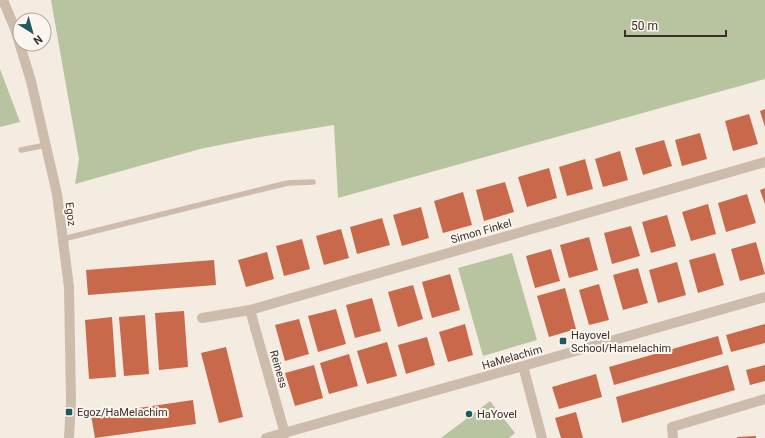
<svg xmlns="http://www.w3.org/2000/svg" width="765" height="438" font-family="Roboto,sans-serif">
	<style>
		.green { fill: #b8c4a0 }
		.building { fill: #c8694b }
		.lines { fill: none; stroke-linecap: round; stroke-linejoin: round }
		.service { stroke: #cdbbac; stroke-width: 5.5 }
		.minor { stroke: #cdbbac; stroke-width: 10 }
		.tertiary { stroke: #cdbbac; stroke-width: 10 }
		.poi-dot { fill: #1f5a5e; stroke: #fbf5ee; stroke-width: 1.5 }
		.labels { text-anchor: middle; stroke-width: 4; stroke-linejoin: round; paint-order: stroke }
		.street-label { font-size: 11px; fill: #3b302b; stroke: #fbf5ee }
		.poi-label { font-size: 11px; fill: #3b302b; stroke: #fbf5ee; text-anchor: start }
	</style>
	<rect width="100%" height="100%" fill="#f4ebe1"/>
	<!-- green -->
	<path class="green" d="M51,0H765V79L338,198L334,125L260,137L200,149L75,184L79,159Z
		M0,69L20,122L0,127Z
		M512,253L537,340L483,356L458,268Z
		M490,401L515,433L509,438H441Z"/>
	<!-- building -->
	<path class="building" d="M765,109V127L760,111Z
		M749,114L758,144L733,151L725,121Z
		M700,133L707,159L682,166L675,140Z
		M664,140L672,166L643,175L635,148Z
		M620,151L628,180L603,187L595,159Z
		M585,159L593,189L567,196L559,167Z
		M549,168L557,198L527,207L518,177Z
		M505,182L514,212L484,221L476,190Z
		M765,188V204L760,190Z
		M463,192L472,225L443,233L434,201Z
		M747,194L756,223L726,232L718,203Z
		M708,204L716,234L691,241L682,212Z
		M421,207L429,238L402,246L393,215Z
		M667,215L676,246L651,253L642,222Z
		M382,218L390,245L357,254L350,227Z
		M631,226L640,256L612,264L604,233Z
		M341,229L349,258L324,265L316,236Z
		M589,237L598,270L569,278L560,245Z
		M302,239L310,269L284,276L276,246Z
		M756,242L765,274L740,281L731,249Z
		M551,249L560,281L535,288L526,256Z
		M267,252L274,279L246,287L238,260Z
		M715,253L724,285L698,293L689,260Z
		M214,260L216,285L88,295L86,270Z
		M677,262L686,295L658,303L649,270Z
		M638,268L648,303L623,310L613,275Z
		M450,274L460,310L432,318L422,282Z
		M599,284L609,320L589,325L579,290Z
		M413,285L423,319L398,327L388,292Z
		M565,288L576,329L549,337L537,296Z
		M372,298L381,331L355,338L346,305Z
		M336,309L346,344L318,352L308,316Z
		M184,311L188,367L159,370L155,313Z
		M145,315L149,374L124,376L119,317Z
		M112,317L116,377L89,379L85,320Z
		M299,319L309,354L285,361L275,325Z
		M465,324L473,355L448,362L439,332Z
		M765,324V343L731,352L726,335Z
		M718,336L723,354L614,385L609,367Z
		M427,337L435,365L406,374L398,345Z
		M387,342L397,376L367,384L357,351Z
		M226,347L243,417L219,423L201,353Z
		M349,354L358,386L329,394L320,363Z
		M314,365L323,398L295,406L285,373Z
		M728,365L735,390L622,423L616,397Z
		M765,365V381L750,385L746,370Z
		M596,374L602,397L559,409L552,387Z
		M193,400L196,424L95,438L91,415Z
		M576,412L583,438H561L555,418Z
		M756,436V438H737V437Z"/>
	<g class="lines">
		<!-- service -->
		<path class="service" d="M21,150L46,145
			M63,239L271,187L288,183L313,182"/>
		<!-- minor -->
		<path class="minor" d="M250,310L285,434
			M202,318L250,310L765,162
			M673,438L672,427L765,399"/>
		<!-- tertiary -->
		<path class="tertiary" d="M3,0L15,29L31,81L57,194L69,287L71,401L69,438
			M523,366L542,438
			M266,438L523,366L765,297"/>
	</g>
	<!-- markers -->
	<g class="poi-dot">
		<rect x="559" y="337" width="8" height="8" rx="2"/>
		<rect x="65" y="408" width="8" height="8" rx="2"/>
		<circle cx="469" cy="414" r="4"/>
	</g>
	<g class="labels">
		<!-- street labels -->
		<g class="street-label">
			<text transform="translate(71 214) rotate(83)" y="4">Egoz</text>
			<text transform="translate(481 231) rotate(-16)" y="4">Simon Finkel</text>
			<text transform="translate(512 357) rotate(-16)" y="4">HaMelachim</text>
			<text transform="translate(279 369) rotate(74)" y="4">Reiness</text>
		</g>
		<!-- poi labels -->
		<g class="poi-label">
			<text x="571" y="339">Hayovel<tspan x="571" dy="13">School/Hamelachim</tspan></text>
			<text x="77" y="416">Egoz/HaMelachim</text>
			<text x="477" y="418">HaYovel</text>
		</g>
	</g>
	<!-- north arrow -->
	<g transform="translate(32 32) rotate(143)"><circle r="19" fill="#fbf5ee" stroke="#aea6a0"/>
	<path d="M0-3L7 15L0 10L-7 15Z" fill="#1f5a5e"/>
	<text y="-6" font-size="11" font-weight="bold" text-anchor="middle" fill="#3b302b">N</text>
	</g>
	<!-- scale -->
	<path d="M625 30v6h101v-6" fill="none" stroke="#3b302b" stroke-width="2"/>
	<text x="631" y="30" font-size="12" fill="#3b302b" stroke="#fbf5ee" stroke-width="3" paint-order="stroke">50 m</text>
</svg>
